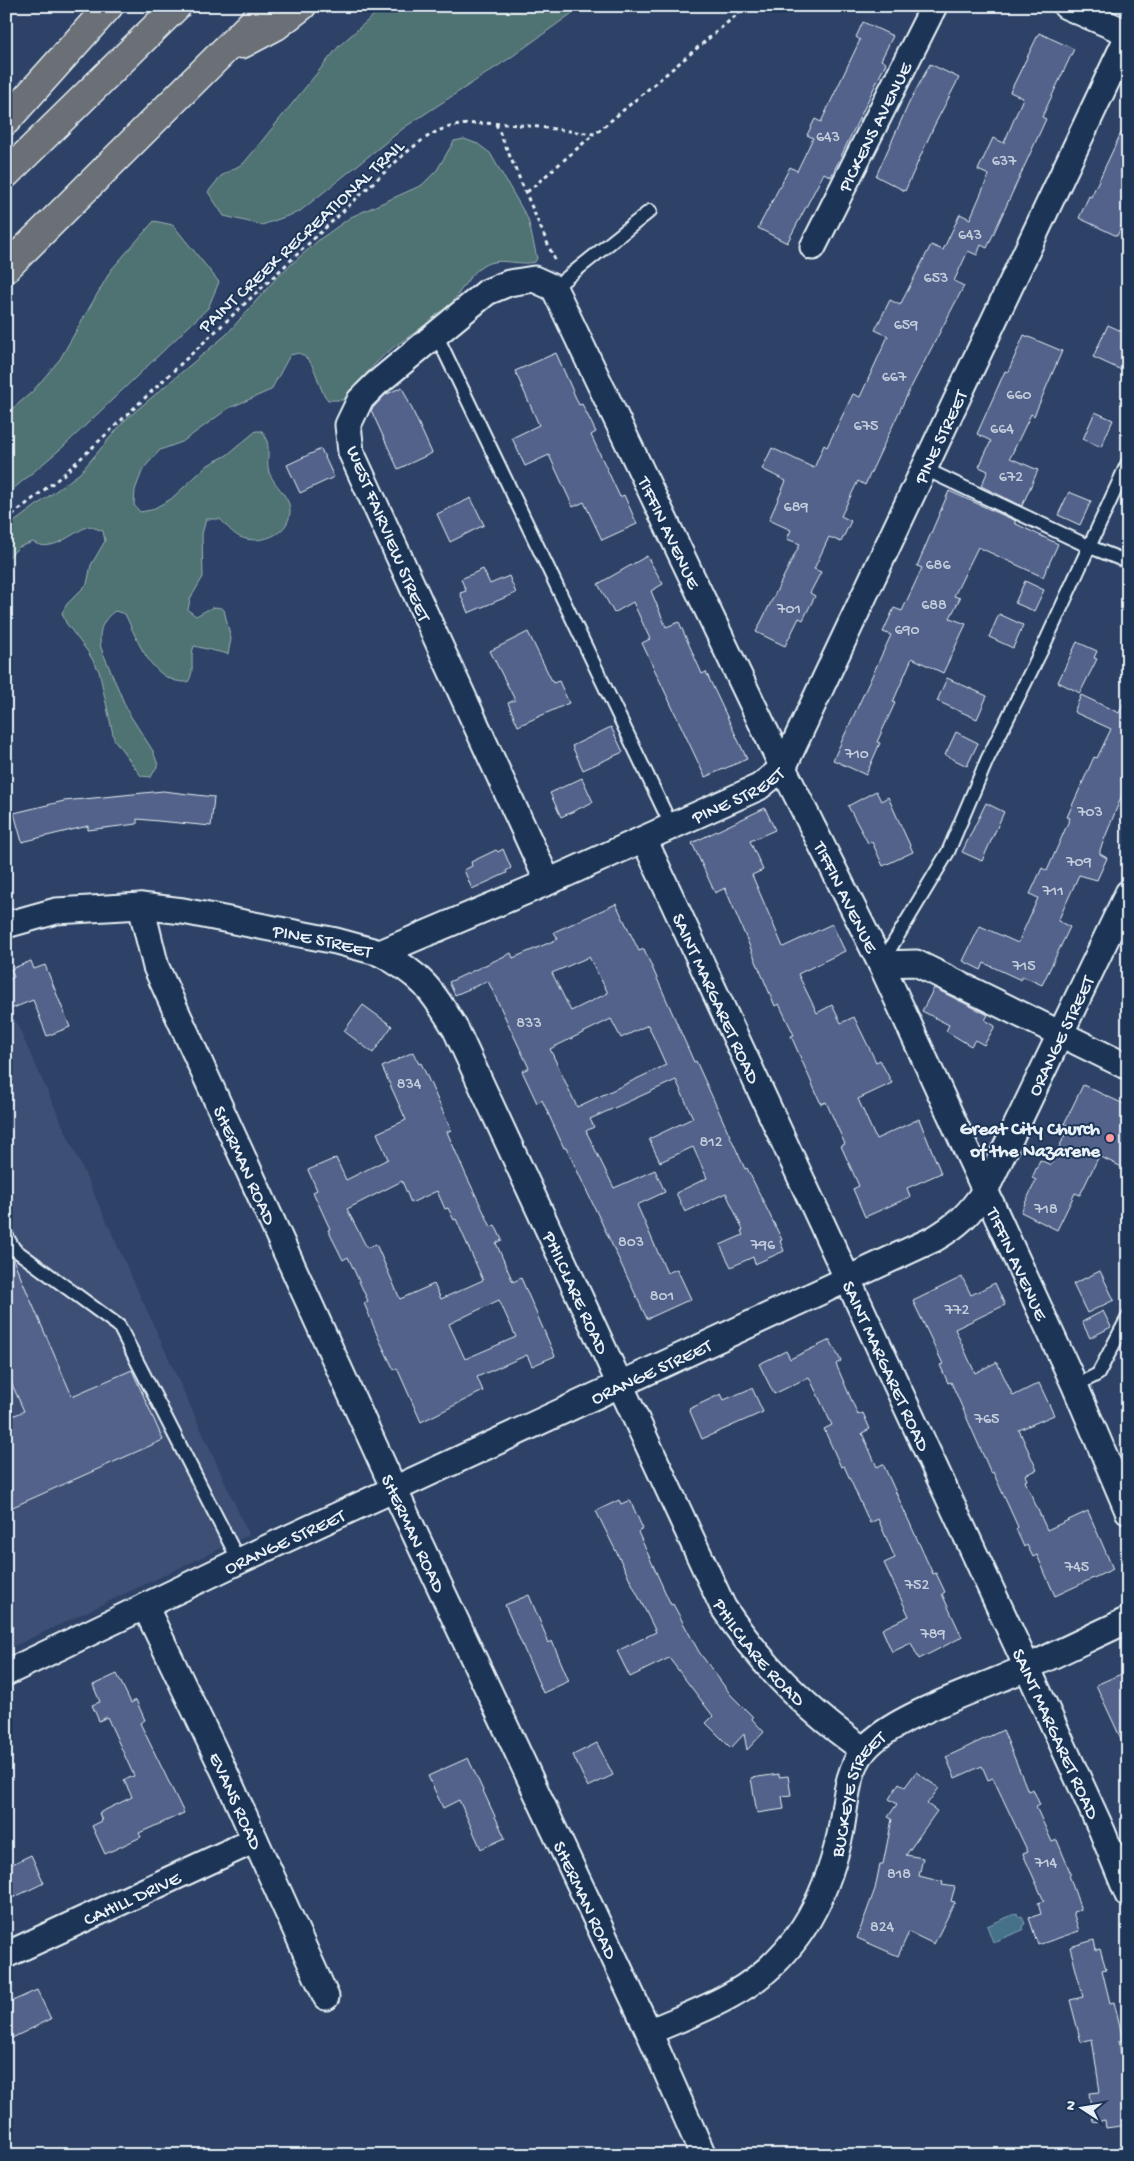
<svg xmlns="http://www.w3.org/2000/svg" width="1134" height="2161" font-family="'Gochi Hand',sans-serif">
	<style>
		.built { fill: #3c4f74 }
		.green { fill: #507272; stroke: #9cb2b5 }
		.water { fill: #457189; stroke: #86a4b5 }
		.building { fill: #53628a; stroke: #e8f1f8; fill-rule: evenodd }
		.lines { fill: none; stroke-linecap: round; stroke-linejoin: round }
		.lane-casing { stroke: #e8f1f8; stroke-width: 16 }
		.street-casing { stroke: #e8f1f8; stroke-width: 29 }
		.highway-casing { stroke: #e8f1f8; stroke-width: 31 }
		.path { stroke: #e8f1f8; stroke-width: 3; stroke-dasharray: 4 4; stroke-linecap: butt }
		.lane { stroke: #1d3557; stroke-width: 12 }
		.street { stroke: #1d3557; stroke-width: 25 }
		.highway { stroke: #6b7074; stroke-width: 28 }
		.poi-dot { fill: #ff9aa2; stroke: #1d3557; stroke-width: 2 }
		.labels { text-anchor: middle; stroke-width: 4; stroke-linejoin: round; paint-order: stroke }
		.number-label { font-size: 16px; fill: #c3cddc }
		.street-label { font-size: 19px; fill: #e8f1f8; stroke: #1d3557 }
		.poi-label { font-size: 19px; font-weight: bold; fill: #e8f1f8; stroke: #1d3557; text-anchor: end }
	</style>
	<rect width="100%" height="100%" fill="#2d4266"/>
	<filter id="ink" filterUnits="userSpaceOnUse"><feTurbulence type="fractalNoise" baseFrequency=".02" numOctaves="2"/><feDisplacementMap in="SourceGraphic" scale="10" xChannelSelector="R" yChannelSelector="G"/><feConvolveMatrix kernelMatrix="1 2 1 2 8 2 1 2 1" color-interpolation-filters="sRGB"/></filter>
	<g filter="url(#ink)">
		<!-- built -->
		<path class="built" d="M6,1000L249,1535L6,1650Z"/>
		<!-- green -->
		<path class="green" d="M384,6H582L510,58L405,127L299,212L262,225L224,216L208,192L221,176L244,163L339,46Z
			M464,139L478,144L490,153L528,219L537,258L535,262C518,266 498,256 483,266C468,275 461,292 451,304C430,327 397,340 376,363C364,375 356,388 343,400H328C315,385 319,363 299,353L290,355L271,390L229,408L182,442L160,450L143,469L135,490L134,505L140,512L151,510L171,499L208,465L227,455L256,431H262C273,447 265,456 269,472C274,486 291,497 290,512C289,536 258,545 240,537C233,534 226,525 220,519H206L202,534L203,577L190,599L188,610L196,616C206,611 215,603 224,610L231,639L228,654L194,646C189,659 196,670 188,682C152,684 138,641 125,614L115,611C102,620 98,631 101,648L128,712L153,751L158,765L151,777L141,776L114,739L99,671L88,652L66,623L62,613L67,604L87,584L91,565L105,541L103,531L89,526C71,533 52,554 33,542L19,547L6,560V528L80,473L125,420L227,334L278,276L320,239L351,217L422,185L437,170L454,141Z
			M154,221L173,225L219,282L208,308L64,446L6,495V414L32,392L60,359L111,270Z"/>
		<!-- water -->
		<path class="water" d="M1017,1913L1018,1917L1022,1916L1025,1924L1022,1926L1023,1930L993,1942L987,1926Z"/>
		<!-- building -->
		<path class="building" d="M863,22L893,36L881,60L886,63L831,177L824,173L787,243L758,228L790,167L797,171L813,138L807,135L815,119L821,122L860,40L856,37Z
			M1039,33L1074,49L1042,117L1046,119L987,248L981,245L977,255L968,251L954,281L964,286L908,393L865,485L858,481L841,516L851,521L841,542L829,537L814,569L821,572L810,593L815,596L803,620L799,618L785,646L756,632L800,544L787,539L791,530L769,520L786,481L762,469L772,448L814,468L824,445L827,447L853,394L860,397L888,336L875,330L890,300L900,305L931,245L943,250L960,214L970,219L989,175L978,170L993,138L1004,143L1023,98L1010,92Z
			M930,64L959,78L934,126L905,191L876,176L909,103Z
			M1128,118V212L1117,236L1079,218L1089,196L1091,197Z
			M1108,325L1128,334V373L1093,357Z
			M1024,335L1062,351L1034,416L1031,414L1010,458L1038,470L1022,506L981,486L988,471L979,467L991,441L977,434L1005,371L1008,372Z
			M556,353L579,405L582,404L596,432L591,435L620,497L624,495L637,524L602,540L584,502L573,507L549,455L525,466L512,438L539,425L515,371Z
			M402,387L432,453L398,469L371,410L385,395Z
			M1095,412L1113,420L1101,447L1083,439Z
			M321,449L334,477L300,493L287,465Z
			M949,491L1016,521L1014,523L1058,544L1043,577L978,547L954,596L960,598L950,618L966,624L943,673L912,658L893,702L895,703L877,742L880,743L866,775L833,760L891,635L883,632L894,608L902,611L922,568L917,566Z
			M1069,492L1091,501L1080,525L1058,515Z
			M471,498L484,525L450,542L437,514Z
			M647,556L663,584L651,591L666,627L679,622L702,674L706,672L747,759L705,777L642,643L650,639L633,602L614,613L598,584Z
			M483,569L490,584L509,576L516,593L468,613L460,593L466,591L461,579Z
			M1025,581L1044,590L1034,611L1015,603Z
			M999,614L1023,625L1013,648L989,637Z
			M528,632L553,683L559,681L569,703L518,726L508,703L515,700L490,651Z
			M1077,642L1097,651L1094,658L1097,659L1080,693L1058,682Z
			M947,678L987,696L977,719L937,701Z
			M1128,693V780L1100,850V854L1107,858L1097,880L1079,875L1058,921L1070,927L1042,985L1022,976L1021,980L984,963L981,970L963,961L980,926L1018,943L1038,898L1030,894L1042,868L1047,871L1070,818L1067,817L1094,757L1097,758L1111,729L1074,712L1081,695L1119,713Z
			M611,727L623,752L583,770L572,746Z
			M956,732L978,743L967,766L945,755Z
			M582,778L593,802L561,817L550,793Z
			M163,791L214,797L211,826L137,819V824L88,830V826L22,842L14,813L64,801Z
			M876,791L881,801L888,797L913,852L883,866L872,842L868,843L848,806Z
			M986,803L1004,812L982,861L962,852Z
			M765,808L775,830L750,841L763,870L752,875L783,947L832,924L845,951L798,974L817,1013L832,1005L841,1023L854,1017L876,1062L880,1060L892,1083L858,1099L876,1139L919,1119L941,1173L907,1188L910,1197L865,1217L853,1189L859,1186L841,1146L845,1144L826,1102L821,1104L791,1036L794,1035L779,1004L775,1006L725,888L715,893L692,843Z
			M503,849L511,868L506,871L507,873L472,889L464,870L472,866L471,862L496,850L498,852Z
			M616,904L639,951L644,949L694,1062L696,1061L745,1169L747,1168L782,1240L780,1241L784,1251L755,1264L753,1257L731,1267L720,1245L743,1235L741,1231L743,1230L726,1193L685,1212L676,1193L707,1178L693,1147L660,1162L649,1139L693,1118L676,1080L590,1119L594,1127L586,1131L614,1188L655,1170L665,1192L637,1205L667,1273L677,1269L691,1299L647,1319L566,1147L564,1148L542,1100L537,1103L522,1071L529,1068L488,981L455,995L449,982L511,953L513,958L558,939L554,932ZM589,957L608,993L571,1011L552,973ZM611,1019L621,1038L648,1025L666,1065L577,1107L550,1049Z
			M31,961L34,969L45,965L70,1027L47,1036L33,1000L6,1011V981L14,977L11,969Z
			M934,988L988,1015L985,1020L995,1026L984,1045L975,1040L971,1046L946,1031L949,1025L922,1011Z
			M363,1005L392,1026L373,1053L344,1031Z
			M413,1052L419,1064L421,1063L436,1096L451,1130L447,1132L466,1175L491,1227L495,1225L502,1240L496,1243L513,1282L521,1278L555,1356L532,1366L527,1355L477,1377L483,1391L421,1422L397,1368L394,1370L378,1337L364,1303L368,1301L348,1257L343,1260L328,1230L330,1229L313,1192L317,1190L308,1170L336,1158L346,1180L388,1159L377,1133L406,1120L382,1067ZM402,1181L411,1203L437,1191L445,1209L448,1208L454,1220L456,1219L483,1280L441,1299L434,1284L400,1299L376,1244L367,1248L347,1209ZM499,1300L516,1337L465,1359L449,1324Z
			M1083,1085L1128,1106V1170L1099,1156L1080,1195L1075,1193L1057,1230L1021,1212L1036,1180L1032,1178L1040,1160L1051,1165L1069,1126L1064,1124Z
			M6,1252L12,1257L72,1396L132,1370L163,1440L6,1510V1419L24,1411L6,1371Z
			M1100,1271L1114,1300L1087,1313L1073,1284Z
			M962,1277L971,1295L995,1283L1005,1305L955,1329L975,1373L997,1362L1013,1396L1039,1383L1054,1415L1019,1430L1037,1470L1025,1475L1027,1480L1025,1481L1047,1530L1088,1511L1113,1569L1055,1596L1037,1555L1033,1557L1027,1545L1024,1547L1016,1529L1018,1527L993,1472L991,1473L951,1382L948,1383L940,1365L943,1364L913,1301Z
			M1103,1311L1111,1327L1090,1338L1082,1322Z
			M830,1340L841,1361L836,1364L858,1415L863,1413L870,1429L862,1433L877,1467L883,1464L933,1574L936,1573L945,1592L942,1594L962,1637L919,1659L911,1643L892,1652L882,1629L909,1616L884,1563L895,1558L878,1519L870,1523L844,1466L841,1467L824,1429L832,1425L809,1377L774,1394L759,1364L786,1351L790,1359Z
			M752,1388L763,1412L702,1439L689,1409L721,1394L724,1400Z
			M619,1500L621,1504L630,1500L643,1529L638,1532L671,1605L673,1604L699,1652L731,1695L753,1717L752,1719L764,1732L747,1750L744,1734L731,1748L706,1723L713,1716L669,1658L630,1677L617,1651L656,1632L596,1511Z
			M529,1595L549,1643L552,1641L569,1681L543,1693L505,1605Z
			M1128,1671V1754L1096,1685Z
			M117,1674L131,1703L136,1700L145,1720L140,1723L184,1813L139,1833L141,1837L105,1854L92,1826L102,1821L99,1813L132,1797L124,1780L134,1776L107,1717L99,1721L92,1705L100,1702L93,1685Z
			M1003,1730L1028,1791L1033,1789L1040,1805L1036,1807L1052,1842L1057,1840L1071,1874L1069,1875L1081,1910L1073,1912L1079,1931L1038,1945L1029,1918L1041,1914L1038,1903L1044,1901L1023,1854L1028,1852L993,1778L988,1780L982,1766L955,1778L946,1757Z
			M597,1743L613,1775L588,1787L573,1755Z
			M468,1758L505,1838L481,1849L459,1800L443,1808L428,1776Z
			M916,1772L939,1788L927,1804L937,1811L906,1855L923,1858L919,1876L943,1882L942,1885L955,1887L951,1901L955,1902L934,1944L909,1932L898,1956L857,1938L875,1889L880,1864H883L892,1819L888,1817L897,1804L889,1799L899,1783L905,1787Z
			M779,1774V1777L788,1776L791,1795L782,1796L784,1809L757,1813L751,1778Z
			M31,1855L44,1883L6,1901V1867Z
			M1094,1940L1096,1950L1100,1949L1106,1969L1102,1970L1110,2003L1114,2002L1123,2040L1119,2041L1128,2104V2125L1106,2128L1105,2120L1093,2122L1089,2093L1100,2092L1092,2039L1081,2042L1070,2000L1083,1997L1070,1947Z
			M37,1990L51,2019L6,2041V2004Z"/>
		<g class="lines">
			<!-- lane casing -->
			<g class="lane-casing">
				<path id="lane" d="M554,288L650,211
					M436,334L672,827
					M925,469L1090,547L1128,562
					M881,964L948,852L987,760L1045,643L1128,462
					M6,1235L14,1249L119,1326L239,1561
					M1075,1386L1098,1374L1128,1317"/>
			</g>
			<!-- street casing -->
			<g class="street-casing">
				<g id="street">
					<path d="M1066,6L1128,33"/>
					<path id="s1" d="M813,247L934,6"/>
					<path id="s2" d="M644,839L1027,1667L1102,1831L1128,1895"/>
					<path id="s3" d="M548,882L351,452L348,425L360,400L376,384L487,292L509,283L534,279L554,288L783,768L881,964L1075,1386L1128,1511"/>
					<path id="s4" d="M141,906L156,967L394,1489L649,2032L703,2155"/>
					<path id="s5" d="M6,925L56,911L141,906L183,911L336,941L380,953L548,882L759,787L783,768L1128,36"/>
					<path id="s6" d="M380,953C421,974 433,991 456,1030L723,1607C761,1665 808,1711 864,1750"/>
					<path d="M881,964L916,963L1128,1067"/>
					<path id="s7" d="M145,1606L225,1773L326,1997"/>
					<path id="s8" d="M6,1673L239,1561L934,1239C958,1225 969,1214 985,1191L1128,893"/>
					<path id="s9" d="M6,1955L255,1840"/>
					<path id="s10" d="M649,2032C676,2020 705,2010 731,1995C794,1960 825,1903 840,1835C846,1807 845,1772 865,1749C893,1717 971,1692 1012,1674C1051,1657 1089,1638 1128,1620"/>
				</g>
			</g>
			<!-- highway casing -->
			<g class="highway-casing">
				<path id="highway" d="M242,44L276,26L302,6
					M6,121L109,6
					M6,174L177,6
					M6,268L269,6"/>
			</g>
			<!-- path -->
			<path class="path" d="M496,124L556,263
				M527,192L594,134
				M6,520L63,475L375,181C394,164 415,142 438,131C475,114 553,130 595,134L747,6"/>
			<!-- lane -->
			<use href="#lane" class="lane"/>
			<!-- street -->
			<use href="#street" class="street"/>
			<!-- highway -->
			<use href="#highway" class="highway"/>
		</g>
	</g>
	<!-- markers -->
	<circle class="poi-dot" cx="1110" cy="1138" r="5"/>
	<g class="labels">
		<!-- number labels -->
		<g class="number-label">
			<text x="828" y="141">643</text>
			<text x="1004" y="165">637</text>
			<text x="970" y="239">643</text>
			<text x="936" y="282">653</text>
			<text x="906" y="329">659</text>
			<text x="894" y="381">667</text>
			<text x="1019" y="399">660</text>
			<text x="866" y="430">675</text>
			<text x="1002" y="433">664</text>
			<text x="1011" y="481">672</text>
			<text x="796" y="511">689</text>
			<text x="938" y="569">686</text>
			<text x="934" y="609">688</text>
			<text x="789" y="613">701</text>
			<text x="907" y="634">690</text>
			<text x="857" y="758">710</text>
			<text x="1090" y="816">703</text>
			<text x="1079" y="866">709</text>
			<text x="1053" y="895">711</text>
			<text x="1024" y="970">715</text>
			<text x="529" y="1027">833</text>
			<text x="409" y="1088">834</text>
			<text x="711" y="1146">812</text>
			<text x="1046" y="1213">718</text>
			<text x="631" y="1246">803</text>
			<text x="763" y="1249">796</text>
			<text x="662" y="1300">801</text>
			<text x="957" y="1314">772</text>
			<text x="987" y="1423">765</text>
			<text x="1077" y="1571">745</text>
			<text x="917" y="1589">752</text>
			<text x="933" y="1638">789</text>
			<text x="1046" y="1867">714</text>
			<text x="899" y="1878">818</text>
			<text x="882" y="1931">824</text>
		</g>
		<!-- street labels -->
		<g class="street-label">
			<text dy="7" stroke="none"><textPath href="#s1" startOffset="135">PICKENS AVENUE</textPath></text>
			<text transform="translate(300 235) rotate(-43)" y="7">PAINT CREEK RECREATIONAL TRAIL</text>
			<text dy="7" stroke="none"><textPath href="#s5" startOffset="1192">PINE STREET</textPath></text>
			<text dy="7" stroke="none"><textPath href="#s3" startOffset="1036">TIFFIN AVENUE</textPath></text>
			<text transform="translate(390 533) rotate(67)" y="7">WEST FAIRVIEW STREET</text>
			<text dy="7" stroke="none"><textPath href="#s5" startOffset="772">PINE STREET</textPath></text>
			<text dy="7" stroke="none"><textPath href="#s3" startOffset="1441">TIFFIN AVENUE</textPath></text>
			<text dy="7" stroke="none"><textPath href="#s5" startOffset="322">PINE STREET</textPath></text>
			<text dy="7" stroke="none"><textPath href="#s2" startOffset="175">SAINT MARGARET ROAD</textPath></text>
			<text dy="7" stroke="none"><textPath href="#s8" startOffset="1268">ORANGE STREET</textPath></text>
			<text dy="7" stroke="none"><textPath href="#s4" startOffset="280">SHERMAN ROAD</textPath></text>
			<text dy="7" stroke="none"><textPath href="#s3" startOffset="1846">TIFFIN AVENUE</textPath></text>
			<text dy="7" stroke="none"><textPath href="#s6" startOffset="399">PHILCLARE ROAD</textPath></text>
			<text dy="7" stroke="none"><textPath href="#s2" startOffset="580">SAINT MARGARET ROAD</textPath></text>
			<text dy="7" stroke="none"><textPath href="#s8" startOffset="712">ORANGE STREET</textPath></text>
			<text dy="7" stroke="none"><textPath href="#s4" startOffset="685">SHERMAN ROAD</textPath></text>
			<text dy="7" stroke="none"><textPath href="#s8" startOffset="308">ORANGE STREET</textPath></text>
			<text dy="7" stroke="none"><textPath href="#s6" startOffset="804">PHILCLARE ROAD</textPath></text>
			<text dy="7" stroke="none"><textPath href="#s2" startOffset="985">SAINT MARGARET ROAD</textPath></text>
			<text dy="7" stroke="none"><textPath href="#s10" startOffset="336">BUCKEYE STREET</textPath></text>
			<text dy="7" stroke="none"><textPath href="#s7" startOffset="215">EVANS ROAD</textPath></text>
			<text dy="7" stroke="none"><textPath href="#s9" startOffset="138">CAHILL DRIVE</textPath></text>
			<text dy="7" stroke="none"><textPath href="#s4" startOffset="1090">SHERMAN ROAD</textPath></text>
		</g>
		<!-- poi labels -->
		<g class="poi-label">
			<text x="1100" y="1134">Great City Church<tspan x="1100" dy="22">of the Nazarene</tspan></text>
		</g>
	</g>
	<!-- margin -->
	<rect width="1134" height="2161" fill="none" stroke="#1d3557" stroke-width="25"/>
	<rect x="12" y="12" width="1109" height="2136" fill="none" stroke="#e8f1f8" stroke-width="2" filter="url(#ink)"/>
	<!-- north arrow -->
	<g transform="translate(1082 2108) rotate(282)" stroke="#1d3557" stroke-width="4" paint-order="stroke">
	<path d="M0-4L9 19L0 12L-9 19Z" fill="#e8f1f8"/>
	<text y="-8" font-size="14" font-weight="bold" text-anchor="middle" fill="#e8f1f8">N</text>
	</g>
</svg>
